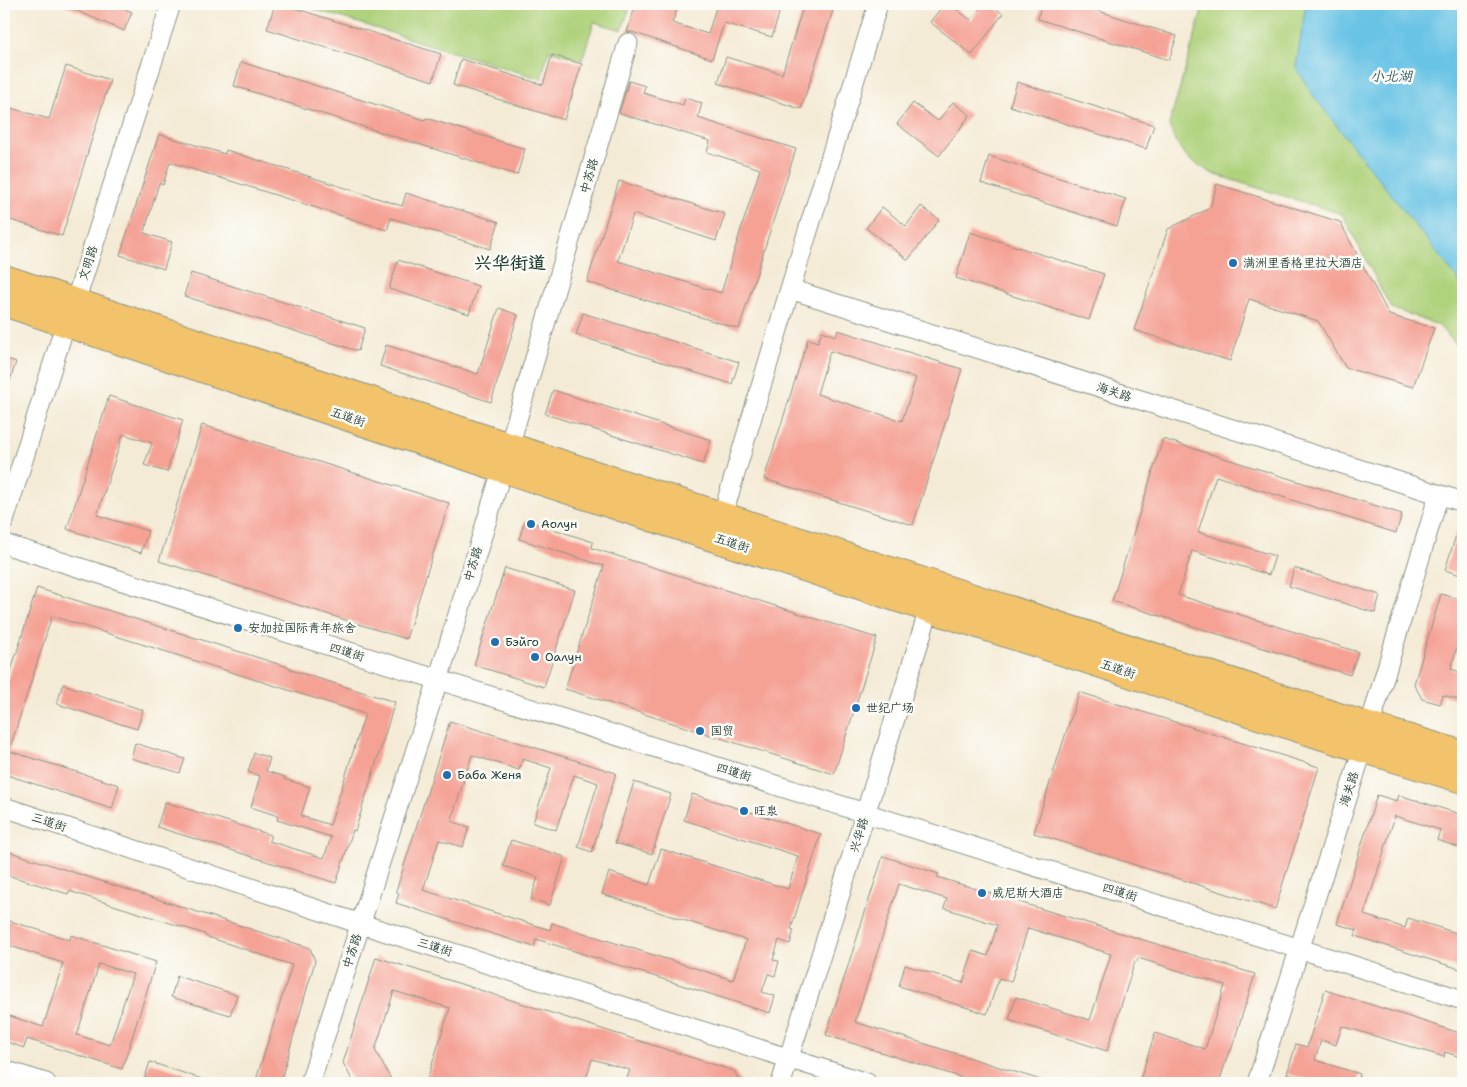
<svg xmlns="http://www.w3.org/2000/svg" width="1467" height="1087" font-family="'Shantell Sans','LXGW WenKai TC',sans-serif">
	<style>
		.green { fill: #afd27b; stroke: #678858 }
		.water { fill: #67c3e5; stroke: #43808c }
		.building { fill: #f5a295; fill-rule: evenodd }
		.lines { fill: none; stroke-linecap: round; stroke-linejoin: round }
		.minor-casing { stroke: #8a9485; stroke-width: 21 }
		.highway-casing { stroke: #8a9485; stroke-width: 30 }
		.minor { stroke: #fff; stroke-width: 19 }
		.highway { stroke: #f2c36a; stroke-width: 28 }
		.poi-dot { fill: #1f6fb2; stroke: #fdfcf7; stroke-width: 2 }
		.labels { text-anchor: middle; stroke-width: 5; stroke-linejoin: round; paint-order: stroke }
		.street-label { font-size: 12px; fill: #1f3d34; stroke: #fdfcf7 }
		.poi-label { font-size: 12px; fill: #1f3d34; stroke: #fdfcf7; text-anchor: start }
		.water-label { font-size: 14px; font-style: italic; fill: #315e60; stroke: #fdfcf7 }
		.district-label { font-size: 18px; font-weight: bold; fill: #1f3d34; stroke: #fdfcf7 }
	</style>
	<rect width="100%" height="100%" fill="#fdfcf7"/>
	<filter id="ink" filterUnits="userSpaceOnUse"><feTurbulence type="fractalNoise" baseFrequency=".02" numOctaves="2"/><feDisplacementMap in="SourceGraphic" scale="10" xChannelSelector="R" yChannelSelector="G"/><feConvolveMatrix kernelMatrix="1 2 1 2 8 2 1 2 1" color-interpolation-filters="sRGB"/></filter>
	<filter id="wash" filterUnits="userSpaceOnUse"><feTurbulence type="fractalNoise" baseFrequency=".0096" numOctaves="4" result="noise"/><feDisplacementMap in="SourceGraphic" scale="20" xChannelSelector="R" yChannelSelector="G"/><feGaussianBlur stdDeviation="1.12" result="paint"/><feColorMatrix in="noise" values="0 0 0 0 0 0 0 0 0 0 0 0 0 0 0 0 0 1.4 0 .05"/><feComposite in="paint" operator="in"/></filter>
	<g filter="url(#wash)">
		<rect width="100%" height="100%" fill="#f4ebd6"/>
		<!-- green -->
		<path class="green" d="M297,4H631L622,30L594,22L582,60L549,50L541,79Z
			M1204,4H1306L1296,67L1463,283V352L1438,325L1391,308L1342,214L1213,174L1187,158L1174,139L1169,125Z"/>
		<!-- water -->
		<path class="water" d="M1306,4H1463V286L1314,97L1296,67Z"/>
		<g id="blocks">
			<!-- building -->
			<path class="building" d="M61,4H113L132,12L124,31Z
				M275,4H281L441,54L433,81L267,29Z
				M636,4H679L672,23L708,34L717,4H758L780,10L772,37L724,23L712,59L632,32H627Z
				M804,4H835L801,109L718,83L726,57L782,74Z
				M944,4H949L971,20L983,4H990L1003,14L972,55L930,22Z
				M1041,4H1077L1177,36L1169,60L1038,19Z
				M552,55L582,64L564,120L453,85L461,59L543,85Z
				M241,62L425,120L426,118L525,149L517,175L234,86Z
				M66,66L110,80L62,236L4,218V106L49,119Z
				M629,81L645,86L643,93L683,105L685,98L702,103L698,118L796,149L739,329L587,282L619,181L725,214L716,241L633,214L618,261L721,293L760,169L707,152L710,141L619,113Z
				M1017,82L1154,125L1146,149L1010,106Z
				M953,102L970,115L939,156L897,124L913,103L938,121Z
				M159,134L225,154L226,150L402,206L406,193L499,222L490,249L391,218L387,230L170,162L163,185L159,183L144,233L172,242L164,269L120,255Z
				M989,156L1126,199L1117,226L981,183Z
				M1217,184L1340,222L1389,315L1434,328L1413,387L1346,368L1318,321L1249,299L1230,361L1134,330L1168,229L1210,208Z
				M921,206L939,220L908,260L866,228L882,207L906,226Z
				M970,232L1104,274L1089,320L956,278Z
				M398,260L478,286L469,314L389,289Z
				M191,273L365,328L358,351L184,296Z
				M499,308L518,315L491,402L380,366L386,345L478,374Z
				M583,313L739,362L732,384L576,335Z
				M838,330L962,369L913,525L764,479L808,339L818,342L822,331L836,336ZM830,351L916,378L902,421L817,394Z
				M4,358L16,362L6,393H4Z
				M553,390L711,440L703,464L545,414Z
				M109,396L183,420L167,472L144,465L152,443L123,434L97,515L148,531L141,553L67,529Z
				M202,425L449,503L406,639L159,561Z
				M1163,439L1402,514L1396,533L1216,476L1198,532L1275,556L1269,575L1192,551L1178,595L1358,652L1350,675L1112,601Z
				M1461,519L1463,520V576L1445,570Z
				M525,520L593,542L592,548L877,638L834,774L565,689L604,566L519,539Z
				M505,568L575,590L544,687L474,665Z
				M1294,568L1380,595L1375,613L1289,586Z
				M37,588L291,668V670L395,702L355,831L353,830L336,883L157,827L165,802L271,835L269,841L324,858L331,837L277,820L278,816L251,807L260,776L248,772L254,753L270,758L266,771L285,777L284,779L310,787L301,816L330,825L365,714L52,616L9,751L119,785L112,809L4,774V693Z
				M1441,594L1463,600V645L1458,643L1451,669L1463,673V701L1443,695L1440,704L1422,699L1414,684Z
				M63,684L143,710L137,729L57,704Z
				M1079,692L1319,767L1275,909L1034,833Z
				M450,721L616,773L592,852L578,847L598,783L574,775L556,830L533,823L551,768L523,759L519,770L472,755L451,821L469,827L463,847L439,840L423,890L550,930L552,923L733,980L746,940L602,894L609,872L649,885L661,849L788,889L798,856L684,820L692,794L821,834L791,929L794,930L790,944L779,940L773,960L779,961L775,976L768,974L762,992L775,996L770,1013L536,939L534,947L396,903L399,893L396,891Z
				M135,743L185,759L180,773L131,758Z
				M634,782L671,794L652,854L615,843Z
				M1377,795L1397,801L1399,795L1463,815V849L1437,840L1440,830L1395,816L1364,915L1405,928L1408,918L1463,935V970L1355,936L1357,930L1337,924Z
				M511,840L565,857L550,905L531,899L538,877L503,866Z
				M4,850L310,948L315,961L280,1083H255L292,965L205,936V934L69,891L68,894L4,874Z
				M883,856L939,874L937,877L1255,974L1231,1051H1229L1219,1083H1139L1155,1033L1205,1049L1225,985L1138,958L1137,962L1135,961L1107,1051L1009,1020L1016,997L1090,1020L1111,954L1028,928L1011,982L999,978L987,1014L899,986L905,965L963,983L973,951L988,956L997,925L944,908L947,899L899,884L855,1022L1044,1081V1083H979L826,1035Z
				M4,919L70,940L71,935L156,962L122,1069L27,1039L24,1048L4,1041V1014L43,1027L63,963L4,944ZM99,964L133,974L110,1045L77,1035Z
				M376,957L734,1071L741,1083H625L630,1070L592,1059L585,1083H426L450,1008L394,991L375,1050L393,1083H354L343,1063Z
				M177,976L237,995L230,1015L171,997Z
				M1325,990L1463,1034V1058L1445,1052L1444,1057L1342,1026L1336,1045L1321,1040L1315,1060L1360,1074L1357,1083H1319L1287,1074L1296,1044L1307,1047Z
				M150,1062L208,1081V1083H143Z"/>
		</g>
	</g>
	<g filter="url(#ink)">
		<use href="#blocks" fill-opacity="0" stroke="#8a9485" stroke-width="1"/>
		<g class="lines">
			<!-- minor casing -->
			<g class="minor-casing">
				<path id="minor" d="M790,289L1463,502
					M726,504L790,289L878,4
					M4,521L61,338L80,287L171,4
					M4,544L1463,1000
					M4,807L361,924L867,1083
					M4,1070L46,1083
					M310,1083L438,680L500,477L628,43
					M781,1083L933,597
					M1257,1083L1363,748L1439,494"/>
			</g>
			<!-- highway casing -->
			<g class="highway-casing">
				<path id="highway" d="M4,279L509,447L1369,727L1463,755
					M4,302L502,468L929,608L1339,741L1463,779"/>
			</g>
			<!-- minor -->
			<use href="#minor" class="minor"/>
			<!-- highway -->
			<use href="#highway" class="highway"/>
		</g>
	</g>
	<!-- markers -->
	<g class="poi-dot">
		<circle cx="1233" cy="263" r="5"/>
		<circle cx="531" cy="524" r="5"/>
		<circle cx="238" cy="628" r="5"/>
		<circle cx="495" cy="642" r="5"/>
		<circle cx="535" cy="657" r="5"/>
		<circle cx="856" cy="708" r="5"/>
		<circle cx="700" cy="731" r="5"/>
		<circle cx="447" cy="775" r="5"/>
		<circle cx="744" cy="811" r="5"/>
		<circle cx="982" cy="893" r="5"/>
	</g>
	<g class="labels">
		<!-- street labels -->
		<g class="street-label">
			<text transform="translate(589 176) rotate(-74)" y="4">中苏路</text>
			<text transform="translate(88 263) rotate(-72)" y="4">文明路</text>
			<text transform="translate(1114 392) rotate(18)" y="4">海关路</text>
			<text transform="translate(348 417) rotate(19)" y="4">五道街</text>
			<text transform="translate(732 543) rotate(18)" y="4">五道街</text>
			<text transform="translate(473 564) rotate(-73)" y="4">中苏路</text>
			<text transform="translate(347 652) rotate(17)" y="4">四道街</text>
			<text transform="translate(1118 669) rotate(18)" y="4">五道街</text>
			<text transform="translate(734 772) rotate(17)" y="4">四道街</text>
			<text transform="translate(1349 789) rotate(-72)" y="4">海关路</text>
			<text transform="translate(49 822) rotate(18)" y="4">三道街</text>
			<text transform="translate(859 835) rotate(-73)" y="4">兴华路</text>
			<text transform="translate(1120 892) rotate(17)" y="4">四道街</text>
			<text transform="translate(435 947) rotate(17)" y="4">三道街</text>
			<text transform="translate(352 951) rotate(-72)" y="4">中苏路</text>
		</g>
		<!-- poi labels -->
		<g class="poi-label">
			<text x="1243" y="267">满洲里香格里拉大酒店</text>
			<text x="541" y="528">Аолун</text>
			<text x="248" y="632">安加拉国际青年旅舍</text>
			<text x="505" y="646">Бэйго</text>
			<text x="545" y="661">Оалун</text>
			<text x="866" y="712">世纪广场</text>
			<text x="710" y="735">国贸</text>
			<text x="457" y="779">Баба Женя</text>
			<text x="754" y="815">旺泉</text>
			<text x="992" y="897">威尼斯大酒店</text>
		</g>
		<!-- water labels -->
		<g class="water-label">
			<text x="1391" y="81">小北湖</text>
		</g>
		<!-- district labels -->
		<g class="district-label">
			<text x="510" y="269">兴华街道</text>
		</g>
	</g>
	<!-- margin -->
	<rect width="1467" height="1087" fill="none" stroke="#fdfcf7" stroke-width="20"/>
</svg>
